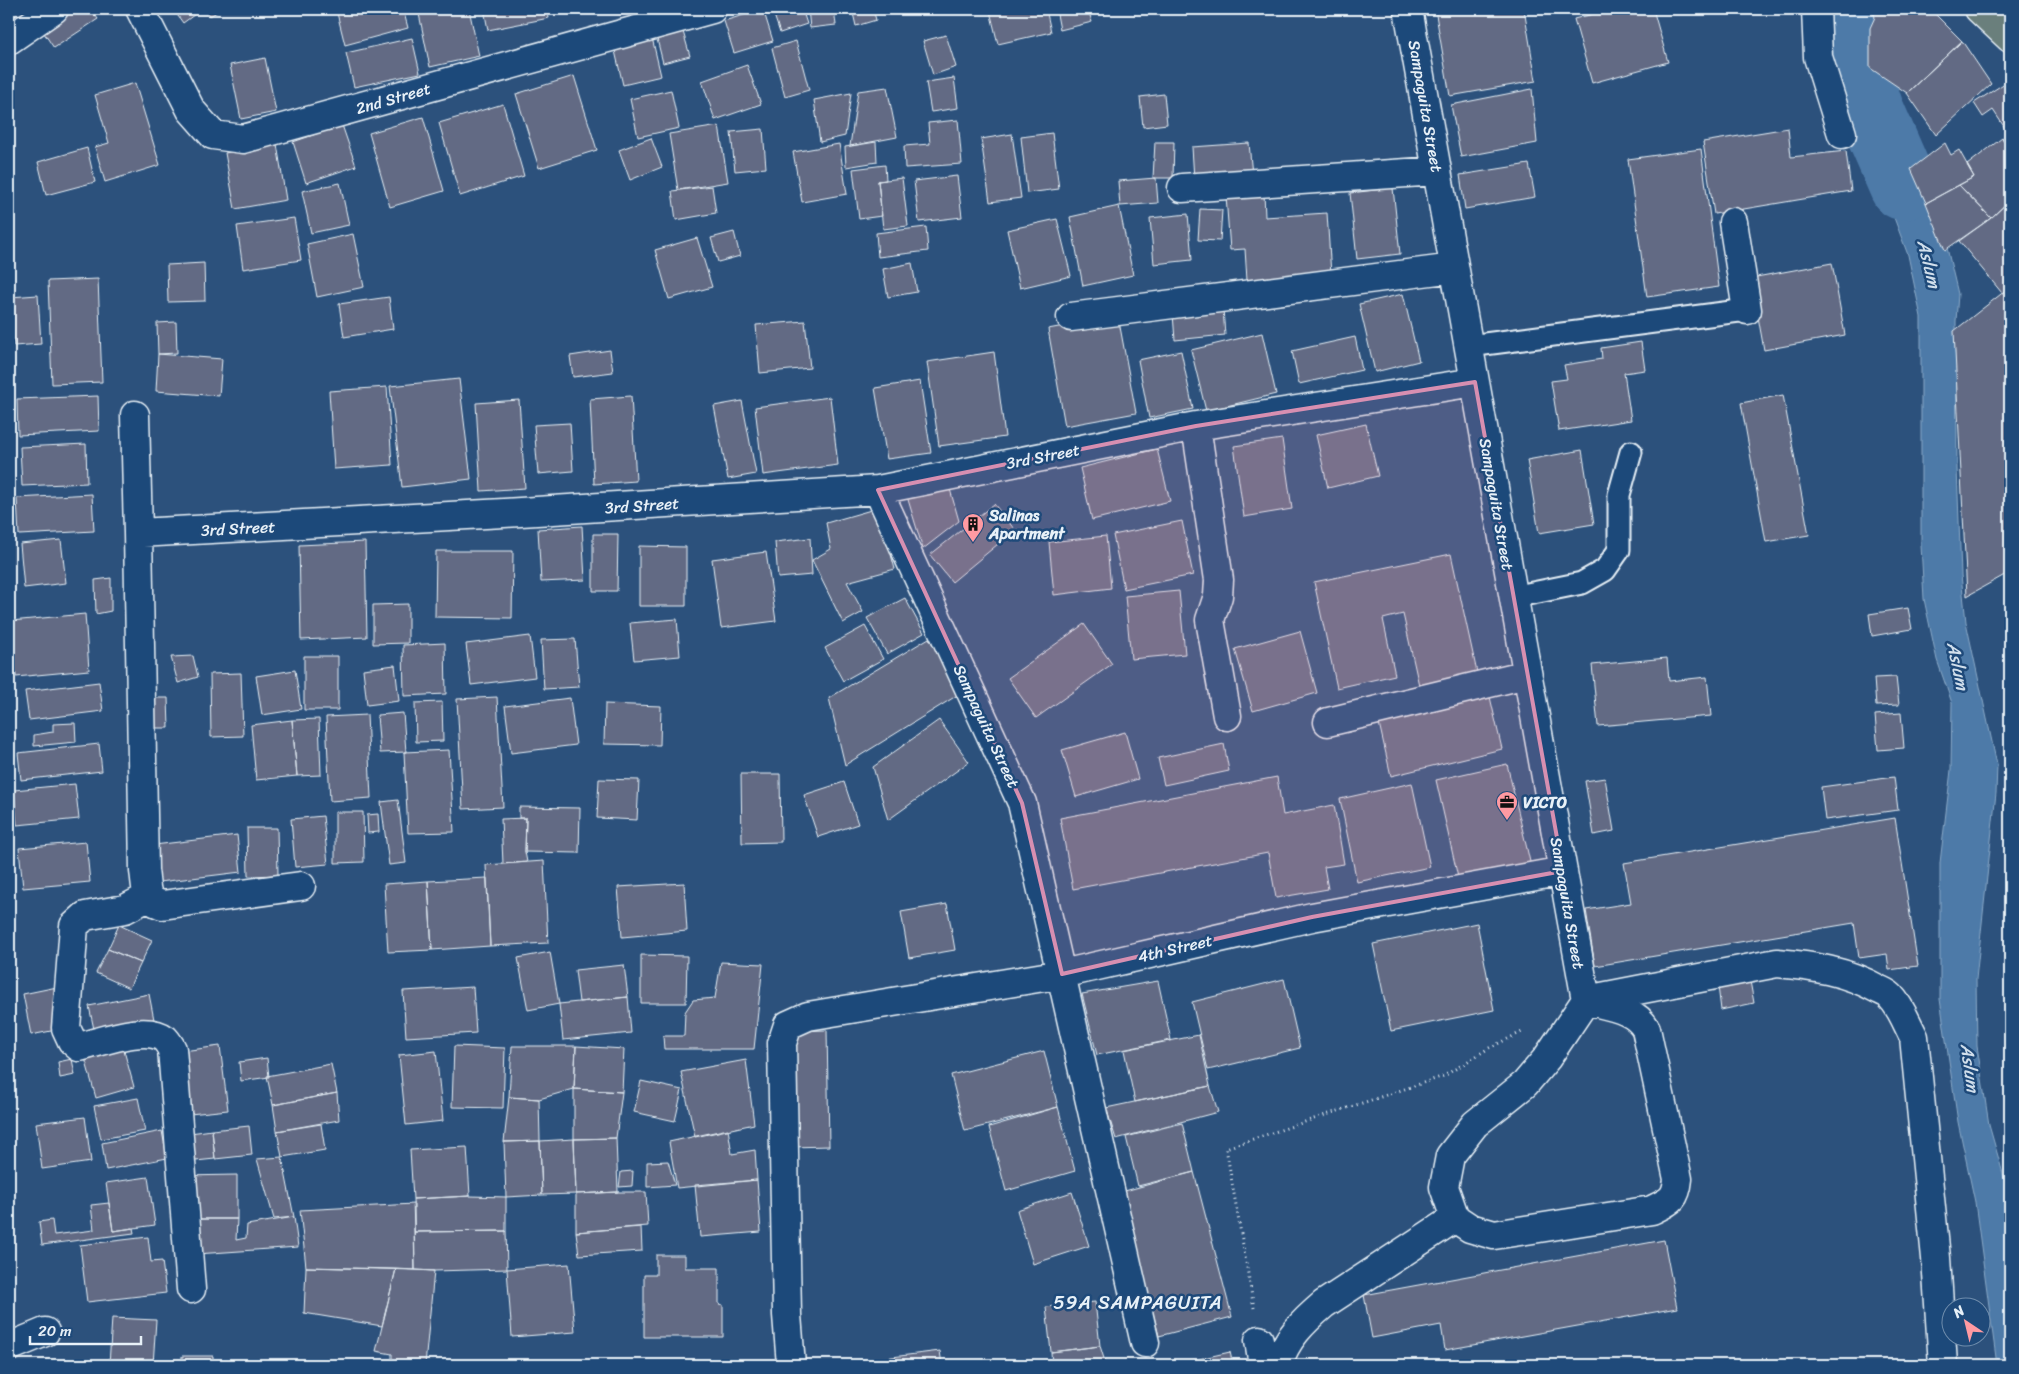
<svg xmlns="http://www.w3.org/2000/svg" width="2019" height="1374" font-family="Sriracha,sans-serif">
	<style>
		.water { fill: #4d7aa8; stroke: #8baac8 }
		.lines { fill: none; stroke-linecap: round; stroke-linejoin: round }
		.river { stroke: #4d7aa8; stroke-width: 68 }
		.building { fill: #626b84; stroke: #e8f1f8 }
		.lane-casing { stroke: #e8f1f8; stroke-width: 25 }
		.street-casing { stroke: #e8f1f8; stroke-width: 31 }
		.primary-casing { stroke: #e8f1f8; stroke-width: 31 }
		.path { stroke: #e8f1f8; stroke-width: 3; stroke-dasharray: 1 4; stroke-linecap: butt }
		.lane { stroke: #1f4a7a; stroke-width: 21 }
		.street { stroke: #1f4a7a; stroke-width: 28 }
		.primary { stroke: #6b7f7c; stroke-width: 28 }
		.marked { fill: #d78fb1; fill-opacity: 0.2; stroke: #d78fb1; stroke-width: 4; stroke-linejoin: round }
		.labels { text-anchor: middle; stroke-width: 5; stroke-linejoin: round; paint-order: stroke }
		.street-label { font-size: 16px; fill: #e8f1f8; stroke: #1f4a7a }
		.poi-label { font-size: 16px; font-weight: bold; fill: #e8f1f8; stroke: #1f4a7a; text-anchor: start }
		.water-label { font-size: 18px; font-style: italic; fill: #d1dfec; stroke: #1f4a7a }
		.quarter-label { font-size: 19px; letter-spacing: 1px; fill: #e8f1f8; stroke: #1f4a7a }
	</style>
	<rect width="100%" height="100%" fill="#2c517c"/>
	<filter id="ink" filterUnits="userSpaceOnUse"><feTurbulence type="fractalNoise" baseFrequency=".02" numOctaves="2"/><feDisplacementMap in="SourceGraphic" scale="10" xChannelSelector="R" yChannelSelector="G"/><feConvolveMatrix kernelMatrix="1 2 1 2 8 2 1 2 1" color-interpolation-filters="sRGB"/></filter>
	<g filter="url(#ink)">
		<!-- water -->
		<path class="water" d="M1826,9H1863L1859,26L1864,95L1926,189L1943,231L1958,294L1956,321L1957,468L1961,575L1966,622L1997,765L1996,793L1976,979L1977,1046L1989,1125L2010,1198V1365H1997L1975,1202L1958,1122L1940,999V863L1951,770L1952,703L1937,660L1924,599L1921,545V317L1908,255L1884,191L1845,105L1832,66Z"/>
		<g class="lines">
			<!-- river -->
			<path class="river" d="M1845,9L1851,52L1870,110L1903,186"/>
		</g>
		<!-- building -->
		<path class="building" d="M69,9H91L98,19L54,48L40,27Z
			M173,9H202L183,23Z
			M206,9H222L210,16Z
			M336,9H403L408,28L345,45Z
			M418,9H469L479,56L430,67Z
			M484,9H547L549,18L488,30Z
			M763,9L773,41L734,53L724,21Z
			M772,9H802L807,24L780,33Z
			M808,9H834L836,25L810,28Z
			M852,9H873L876,20L856,26Z
			M911,9H923L914,14Z
			M1000,9H1046L1051,32L998,44L990,11Z
			M1056,9H1088L1092,22L1060,30Z
			M1435,9H1524L1536,81L1450,96Z
			M1612,9H1653L1668,62L1592,83L1574,19Z
			M1872,9H1930L1962,41L1907,93L1870,68V28L1875,17Z
			M682,28L690,56L663,63L656,35Z
			M650,29L661,76L623,85L612,38Z
			M946,35L956,67L933,75L923,41Z
			M412,38L420,73L354,87L346,53Z
			M796,41L809,90L785,97L772,48Z
			M1962,41L1991,84L1936,135L1907,93Z
			M265,58L276,112L241,119L230,65Z
			M747,65L761,104L715,120L702,81Z
			M574,76L597,150L539,168L516,94Z
			M954,78L958,108L931,112L926,82Z
			M135,83L160,165L105,182L95,147L109,143L95,95Z
			M2005,83L2010,91V125L2005,128L1993,110L1983,117L1974,103Z
			M887,87L897,137L850,146L858,91Z
			M1532,89L1537,143L1461,157L1451,105Z
			M671,90L679,128L638,137L630,99Z
			M851,93L845,136L820,142L814,100Z
			M1164,94L1167,124L1143,127L1140,97Z
			M503,104L524,176L460,196L439,123Z
			M423,117L444,191L390,207L369,133Z
			M958,120L962,164L905,168L904,146L930,144L928,123Z
			M342,125L356,166L306,183L293,142Z
			M719,126L728,182L678,190L669,134Z
			M1788,128L1791,157L1846,151L1851,191L1714,214L1703,142Z
			M763,129L766,168L735,171L731,132Z
			M2010,132V148L2002,138Z
			M1052,133L1059,189L1027,193L1021,137Z
			M1012,134L1021,198L990,202L981,139Z
			M651,138L662,167L630,180L619,150Z
			M2002,138L2010,148V200L1991,218L1959,185L1974,177L1967,165Z
			M876,142L877,162L846,167L845,147Z
			M1155,142H1174L1173,178H1153Z
			M1249,143L1252,175L1194,179L1192,147Z
			M1945,143L1951,155L1959,150L1974,177L1926,203L1911,169Z
			M277,144L286,200L235,209L225,153Z
			M839,144L847,194L802,202L793,152Z
			M87,148L95,182L46,195L38,162Z
			M1701,149L1719,287L1647,297L1628,159Z
			M1529,164L1535,197L1465,209L1460,175Z
			M885,165L886,180L878,181L882,216L859,219L853,169Z
			M957,176L962,217L919,222L914,181Z
			M902,178L908,226L883,229L878,181Z
			M1156,178L1158,203L1120,206L1118,181Z
			M340,183L349,225L311,233L302,191Z
			M1959,185L1991,218L1945,250L1926,203Z
			M712,186L716,213L676,220L672,191Z
			M1393,188L1400,254L1357,259L1350,193Z
			M1264,193L1265,217L1327,213L1331,275L1247,280L1245,249L1230,250L1226,196Z
			M2010,200V287L2002,293L1959,241L1991,218Z
			M1119,206L1133,275L1083,286L1070,217Z
			M1200,209L1222,210L1220,241L1198,240Z
			M1188,214L1192,260L1154,264L1150,218Z
			M294,218L301,260L243,269L237,226Z
			M1057,219L1071,276L1020,288L1007,230Z
			M926,227L928,251L878,257L876,233Z
			M734,232L740,256L718,262L711,238Z
			M353,234L364,287L317,297L307,244Z
			M697,238L712,287L669,299L655,250Z
			M204,263L205,301L168,302L167,265Z
			M912,263L917,292L888,297L883,269Z
			M1832,263L1845,335L1764,350L1751,278Z
			M98,279L102,382L52,384L48,281Z
			M2010,287V572L1967,596L1954,331Z
			M1403,294L1419,361L1375,372L1359,304Z
			M38,295L41,344L14,346L10,297Z
			M389,297L393,329L344,337L339,304Z
			M1223,309L1225,335L1175,340L1173,314Z
			M1118,316L1136,413L1065,426L1048,329Z
			M805,321L810,368L760,373L756,325Z
			M176,322L177,353L158,354L157,323Z
			M1262,333L1276,394L1206,411L1191,350Z
			M1355,337L1362,370L1299,384L1292,351Z
			M1641,342L1645,370L1624,373L1631,420L1559,431L1551,381L1567,379L1564,365L1602,359L1601,348Z
			M610,350L613,372L573,377L570,356Z
			M1181,351L1193,409L1149,418L1138,360Z
			M994,352L1005,437L939,446L927,362Z
			M158,354L222,359L219,396L156,391Z
			M459,379L471,479L402,487L390,386Z
			M920,381L931,453L887,459L875,388Z
			M387,387L392,465L334,469L329,391Z
			M1783,395L1809,535L1766,542L1741,403Z
			M98,396L99,431L18,435L17,399Z
			M631,396L636,481L594,484L590,399Z
			M830,397L838,465L763,475L755,407Z
			M519,400L525,488L481,491L476,403Z
			M742,401L756,474L728,479L714,406Z
			M570,423L573,471L538,474L534,425Z
			M1366,424L1378,476L1328,488L1316,435Z
			M1282,439L1292,509L1244,517L1234,446Z
			M86,444L87,483L22,486L20,447Z
			M1157,449L1170,501L1092,520L1080,468Z
			M1582,450L1594,524L1539,533L1527,460Z
			M948,482L959,521L923,549L906,493Z
			M92,494L94,531L19,535L17,498Z
			M994,504L1015,530L952,582L930,555Z
			M878,508L895,569L847,582L863,612L843,623L812,560L831,549L826,523Z
			M1182,521L1193,575L1124,589L1113,535Z
			M582,526L585,580L541,582L538,529Z
			M593,534H618L617,591H593Z
			M1106,536L1111,588L1054,595L1049,542Z
			M810,538L812,575L778,578L775,542Z
			M61,540L66,583L24,588L20,544Z
			M365,542L367,637L301,640L299,545Z
			M639,546L686,547V606H639Z
			M436,551H513L512,618L435,617Z
			M766,552L776,621L721,628L712,559Z
			M1451,554L1478,677L1420,690L1403,614L1383,619L1395,675L1337,688L1314,582Z
			M111,578V611L96,614L95,580Z
			M1179,591L1185,654L1131,659L1125,596Z
			M905,598L924,633L887,654L867,618Z
			M408,604V643L373,644V605Z
			M1908,608L1912,629L1872,636L1869,614Z
			M85,614L89,670L16,677L11,621Z
			M677,619L680,656L634,660L630,623Z
			M1084,624L1112,664L1036,718L1008,678Z
			M865,626L883,659L843,681L825,648Z
			M1300,631L1317,693L1253,711L1235,649Z
			M530,636L535,677L471,685L466,644Z
			M929,638L961,693L845,765L829,698Z
			M575,639L579,687L544,689L541,640Z
			M445,643L446,694L404,696L403,645Z
			M193,656L198,677L178,683L171,657Z
			M304,656H338V710H304Z
			M1667,658L1669,681L1707,677L1711,716L1598,726L1592,665Z
			M395,665L399,701L367,705L363,669Z
			M295,670L301,709L262,715L256,676Z
			M241,673L243,736L211,737L210,674Z
			M1896,677L1899,705L1876,706L1874,678Z
			M99,682L103,711L29,720L25,691Z
			M497,697L503,807L463,809L457,699Z
			M1490,697L1502,749L1391,776L1379,723Z
			M144,698H168L169,728H144Z
			M570,698L576,745L511,753L505,706Z
			M442,702L443,741L416,742L415,703Z
			M605,704L661,706L660,745L604,744Z
			M403,713L406,752L380,753L377,715Z
			M1901,713L1904,748L1878,750L1875,715Z
			M367,715L371,798L330,801L326,717Z
			M319,719L321,775L297,776L292,720Z
			M292,720L297,776L256,780L251,725Z
			M939,720L969,762L888,820L873,767Z
			M75,723L76,742L34,746V735L53,732V724Z
			M1125,732L1138,779L1076,797L1062,750Z
			M99,744L102,771L21,780L18,753Z
			M1224,744L1229,771L1164,785L1158,758Z
			M449,750L454,832L408,833L404,752Z
			M1507,764L1531,866L1459,882L1436,780Z
			M741,774H780L781,842L742,843Z
			M1277,777L1283,815L1334,805L1344,864L1324,867L1328,889L1276,898L1268,853L1073,889L1060,818Z
			M1894,777L1898,810L1825,820L1821,787Z
			M1605,778L1614,831L1594,835L1585,781Z
			M599,779L639,780L637,820L597,818Z
			M844,782L858,824L818,837L804,795Z
			M1412,783L1430,867L1357,882L1340,799Z
			M75,784L79,819L17,825L14,790Z
			M398,800L406,863L389,865L381,802Z
			M519,807L580,808L579,853L525,852L526,818H519Z
			M335,812H363L364,862L335,863Z
			M378,814L379,832L368,833L367,815Z
			M323,816L328,864L295,867L291,819Z
			M526,818L525,852L527,862L503,864L501,819Z
			M1895,818L1918,966L1889,970L1887,954L1859,958L1854,923L1595,966L1586,910L1631,903L1624,863Z
			M247,828H277L278,875L248,876Z
			M237,835L241,872L151,883L146,846Z
			M86,842L90,882L23,888L19,848Z
			M544,861L548,943L490,946L486,865Z
			M487,878L490,946L432,950L428,881Z
			M428,881L432,950L388,952L384,884Z
			M684,883L687,931L622,937L618,887Z
			M947,904L955,950L909,958L901,912Z
			M1477,923L1494,1010L1391,1031L1373,944Z
			M119,925L152,940L141,963L108,949Z
			M108,949L141,963L129,988L96,973Z
			M550,952L559,1004L528,1010L518,958Z
			M641,955L687,956L686,1003H641Z
			M721,962L763,964L754,1049H664L663,1036H684L685,1012L693,1000L715,998Z
			M624,965L628,997L579,1002L575,970Z
			M1284,979L1300,1048L1208,1070L1192,1002Z
			M1158,981L1171,1040L1097,1055L1082,994Z
			M1750,981L1754,1003L1721,1010L1718,986Z
			M57,987L66,1028L31,1035L23,994Z
			M473,987L476,1033L406,1037L403,991Z
			M149,994L157,1035L98,1048L89,1006Z
			M628,997L631,1033L563,1040L559,1004Z
			M827,1030L829,1146L791,1147L789,1031Z
			M1199,1035L1210,1086L1135,1102L1124,1050Z
			M220,1046L228,1110L190,1114L183,1051Z
			M454,1046L505,1048L503,1108L452,1107Z
			M512,1046H576L574,1089L539,1099L509,1097Z
			M576,1046L624,1049L622,1092L574,1089Z
			M123,1047L134,1087L96,1098L85,1058Z
			M436,1051L443,1121L406,1125L399,1055Z
			M1044,1051L1058,1107L965,1131L951,1075Z
			M267,1058L269,1077L241,1081L239,1062Z
			M72,1059L75,1075L60,1078L58,1062Z
			M746,1060L754,1124L695,1137L681,1072Z
			M331,1064L337,1093L273,1105L267,1076Z
			M641,1081L682,1090L675,1121L634,1112Z
			M1210,1086L1218,1112L1116,1139L1106,1108Z
			M574,1089L622,1092L616,1138L574,1139Z
			M337,1093L339,1120L277,1131L273,1105Z
			M509,1097L539,1099L540,1141L504,1142Z
			M138,1098L145,1131L101,1139L94,1106Z
			M1058,1107L1075,1171L1006,1191L989,1127Z
			M85,1117L91,1162L42,1169L36,1123Z
			M1182,1123L1194,1172L1138,1186L1126,1137Z
			M321,1124L325,1150L282,1157L277,1131Z
			M249,1126L252,1155L215,1159L212,1130Z
			M728,1129L732,1154L755,1150L757,1180L677,1188L669,1142Z
			M212,1130L215,1159L186,1162L183,1134Z
			M162,1131L167,1158L106,1170L102,1143Z
			M616,1138L618,1192L576,1194L574,1139Z
			M574,1139L576,1194L542,1195L540,1141Z
			M540,1141L542,1195L506,1197L504,1142Z
			M467,1147L470,1196L413,1199L410,1150Z
			M282,1157L294,1217L274,1219L257,1159Z
			M668,1161L675,1185L647,1187V1162Z
			M633,1171L632,1186L619,1187L621,1172Z
			M1194,1172L1232,1317L1159,1336L1121,1192Z
			M237,1175V1219H182V1176Z
			M148,1177L155,1225L113,1231L106,1183Z
			M757,1180L761,1232L700,1237L695,1185Z
			M618,1192H646L648,1226L576,1232V1194Z
			M1072,1192L1089,1246L1033,1264L1017,1210Z
			M470,1196L506,1197V1231L414,1232L413,1199Z
			M109,1203L113,1231L133,1228L134,1233L42,1245L39,1222L52,1220L54,1235L94,1230L91,1205Z
			M414,1204L415,1270L306,1267L300,1210Z
			M294,1217L298,1247L182,1255V1219H237L236,1240L246,1238L247,1225Z
			M641,1227L642,1251L579,1255L576,1232Z
			M506,1231L507,1269L434,1271L415,1270L414,1232Z
			M148,1237L151,1262L162,1261L166,1293L87,1302L80,1245Z
			M1664,1240L1677,1308L1445,1350L1441,1325L1372,1338L1364,1295Z
			M656,1255H685V1268H719V1304L723,1305V1337H644V1275H656Z
			M569,1264L575,1332L512,1337L507,1269Z
			M306,1267L396,1269L382,1326L304,1313Z
			M396,1269L434,1271L425,1365H392V1354L376,1351Z
			M1095,1302L1100,1346L1051,1352L1046,1307Z
			M112,1318L156,1320L153,1365H109Z
			M1100,1346L1106,1365H1052L1051,1352Z
			M940,1351L942,1365H828Z
			M1230,1352L1233,1365H1172Z
			M182,1356H213V1365H182Z"/>
		<g class="lines">
			<!-- lane casing -->
			<g class="lane-casing">
				<path id="lane" d="M1469,346L1747,310
					M1513,597L1582,583L1605,570L1619,550V495L1631,452"/>
			</g>
			<!-- street casing -->
			<g class="street-casing">
				<path id="street" d="M140,9L191,110L213,135L243,139L712,9
					M1408,9L1586,1000
					M1816,9L1818,57L1842,134
					M9,40L54,9
					M1182,188L1437,171
					M1733,222L1747,310
					M1071,317L1454,268
					M135,415L138,533
					M1196,426L1219,580L1218,596L1210,620L1227,716
					M878,490L1022,803L1145,1343
					M1328,722L1527,674
					M301,886L162,905C143,899 147,888 144,871L138,533L504,513L878,490L1196,426L1475,382
					M148,897L125,909L85,916L74,926L66,1028L72,1041L79,1047C101,1042 146,1024 165,1039C168,1042 170,1046 172,1049L191,1289
					M1586,1000C1607,1006 1635,1008 1646,1029L1678,1179C1676,1200 1670,1201 1652,1210L1494,1235L1470,1228L1455,1218L1444,1187L1450,1156L1475,1124L1525,1084L1547,1058L1586,1000L1777,963C1813,966 1846,971 1878,989C1882,991 1888,993 1891,997C1901,1007 1907,1024 1914,1037L1936,1258L1943,1365
					M1259,1340L1263,1365
					M9,1347L45,1332
					M791,1365L787,1315L782,1043L788,1025L808,1016L1062,974L1312,917L1563,871
					M1278,1365C1285,1339 1304,1321 1324,1304L1455,1218"/>
			</g>
			<!-- primary casing -->
			<g class="primary-casing">
				<path id="primary" d="M1979,9L2010,38"/>
			</g>
			<!-- path -->
			<path class="path" d="M1254,1308L1226,1148L1444,1076L1489,1048L1524,1031"/>
			<!-- lane -->
			<use href="#lane" class="lane"/>
			<!-- street -->
			<use href="#street" class="street"/>
			<!-- primary -->
			<use href="#primary" class="primary"/>
		</g>
	</g>
	<!-- marked area -->
	<path class="marked" d="M1475,382L1563,871L1312,917L1062,974L1022,803L878,490L1196,426Z"/>
	<!-- icons -->
	<defs>
		<g id="building-pin" transform="scale(1.125)"><path d="M0 17L-7.5 6A9.5 9.5 0 1 1 7.5 6Z" fill="#ff9aa2" stroke="#1f4a7a"/><path d="M-4-6H4V6H1V3H-1V6H-4ZM-2.5-4.3h1.7v1.8h-1.7ZM.8-4.3h1.7v1.8H.8ZM-2.5-1h1.7V.8h-1.7ZM.8-1h1.7V.8H.8Z" fill="#111"/></g>
		<g id="office-pin" transform="scale(1.125)"><path d="M0 17L-7.5 6A9.5 9.5 0 1 1 7.5 6Z" fill="#ff9aa2" stroke="#1f4a7a"/><path d="M-6-3h4V-5.5h4V-3h4V5H-6ZM-1-4.5V-3h2v-1.5ZM-6 0V1H6V0Z" fill="#111"/></g>
	</defs>
	<g fill-rule="evenodd">
		<use href="#building-pin" x="973" y="524"/>
		<use href="#office-pin" x="1507" y="802"/>
	</g>
	<g class="labels">
		<!-- street labels -->
		<g class="street-label">
			<text transform="translate(393 98) rotate(-16)" y="6">2nd Street</text>
			<text transform="translate(1426 106) rotate(80)" y="6">Sampaguita Street</text>
			<text transform="translate(1043 456) rotate(-11)" y="6">3rd Street</text>
			<text transform="translate(1497 504) rotate(80)" y="6">Sampaguita Street</text>
			<text transform="translate(642 505) rotate(-4)" y="6">3rd Street</text>
			<text transform="translate(238 528) rotate(-3)" y="6">3rd Street</text>
			<text transform="translate(987 726) rotate(65)" y="6">Sampaguita Street</text>
			<text transform="translate(1568 903) rotate(80)" y="6">Sampaguita Street</text>
			<text transform="translate(1175 948) rotate(-13)" y="6">4th Street</text>
		</g>
		<!-- poi labels -->
		<g class="poi-label">
			<text x="989" y="521">Salinas<tspan x="989" dy="18">Apartment</tspan></text>
			<text x="1523" y="808">VICTO</text>
		</g>
		<!-- water labels -->
		<g class="water-label">
			<text transform="translate(1929 264) rotate(76)" y="6">Aslum</text>
			<text transform="translate(1958 666) rotate(78)" y="6">Aslum</text>
			<text transform="translate(1970 1068) rotate(82)" y="6">Aslum</text>
		</g>
		<!-- quarter labels -->
		<g class="quarter-label">
			<text x="1138" y="1309">59A SAMPAGUITA</text>
		</g>
	</g>
	<!-- margin -->
	<rect width="2019" height="1374" fill="none" stroke="#1f4a7a" stroke-width="30"/>
	<rect x="15" y="15" width="1989" height="1344" fill="none" stroke="#e8f1f8" stroke-width="2" filter="url(#ink)"/>
	<!-- north arrow -->
	<g transform="translate(1966 1322) rotate(325)"><circle r="24" fill="#1f4a7a" stroke="#6f8dac"/>
	<path d="M0-4L9 19L0 12L-9 19Z" fill="#ff9aa2"/>
	<text y="-8" font-size="14" font-weight="bold" text-anchor="middle" fill="#e8f1f8">N</text>
	</g>
	<!-- scale -->
	<path d="M30 1336v8h111v-8" fill="none" stroke="#e8f1f8" stroke-width="2.5"/>
	<text x="38" y="1336" font-size="15" fill="#e8f1f8" stroke="#1f4a7a" stroke-width="4" paint-order="stroke">20 m</text>
</svg>
